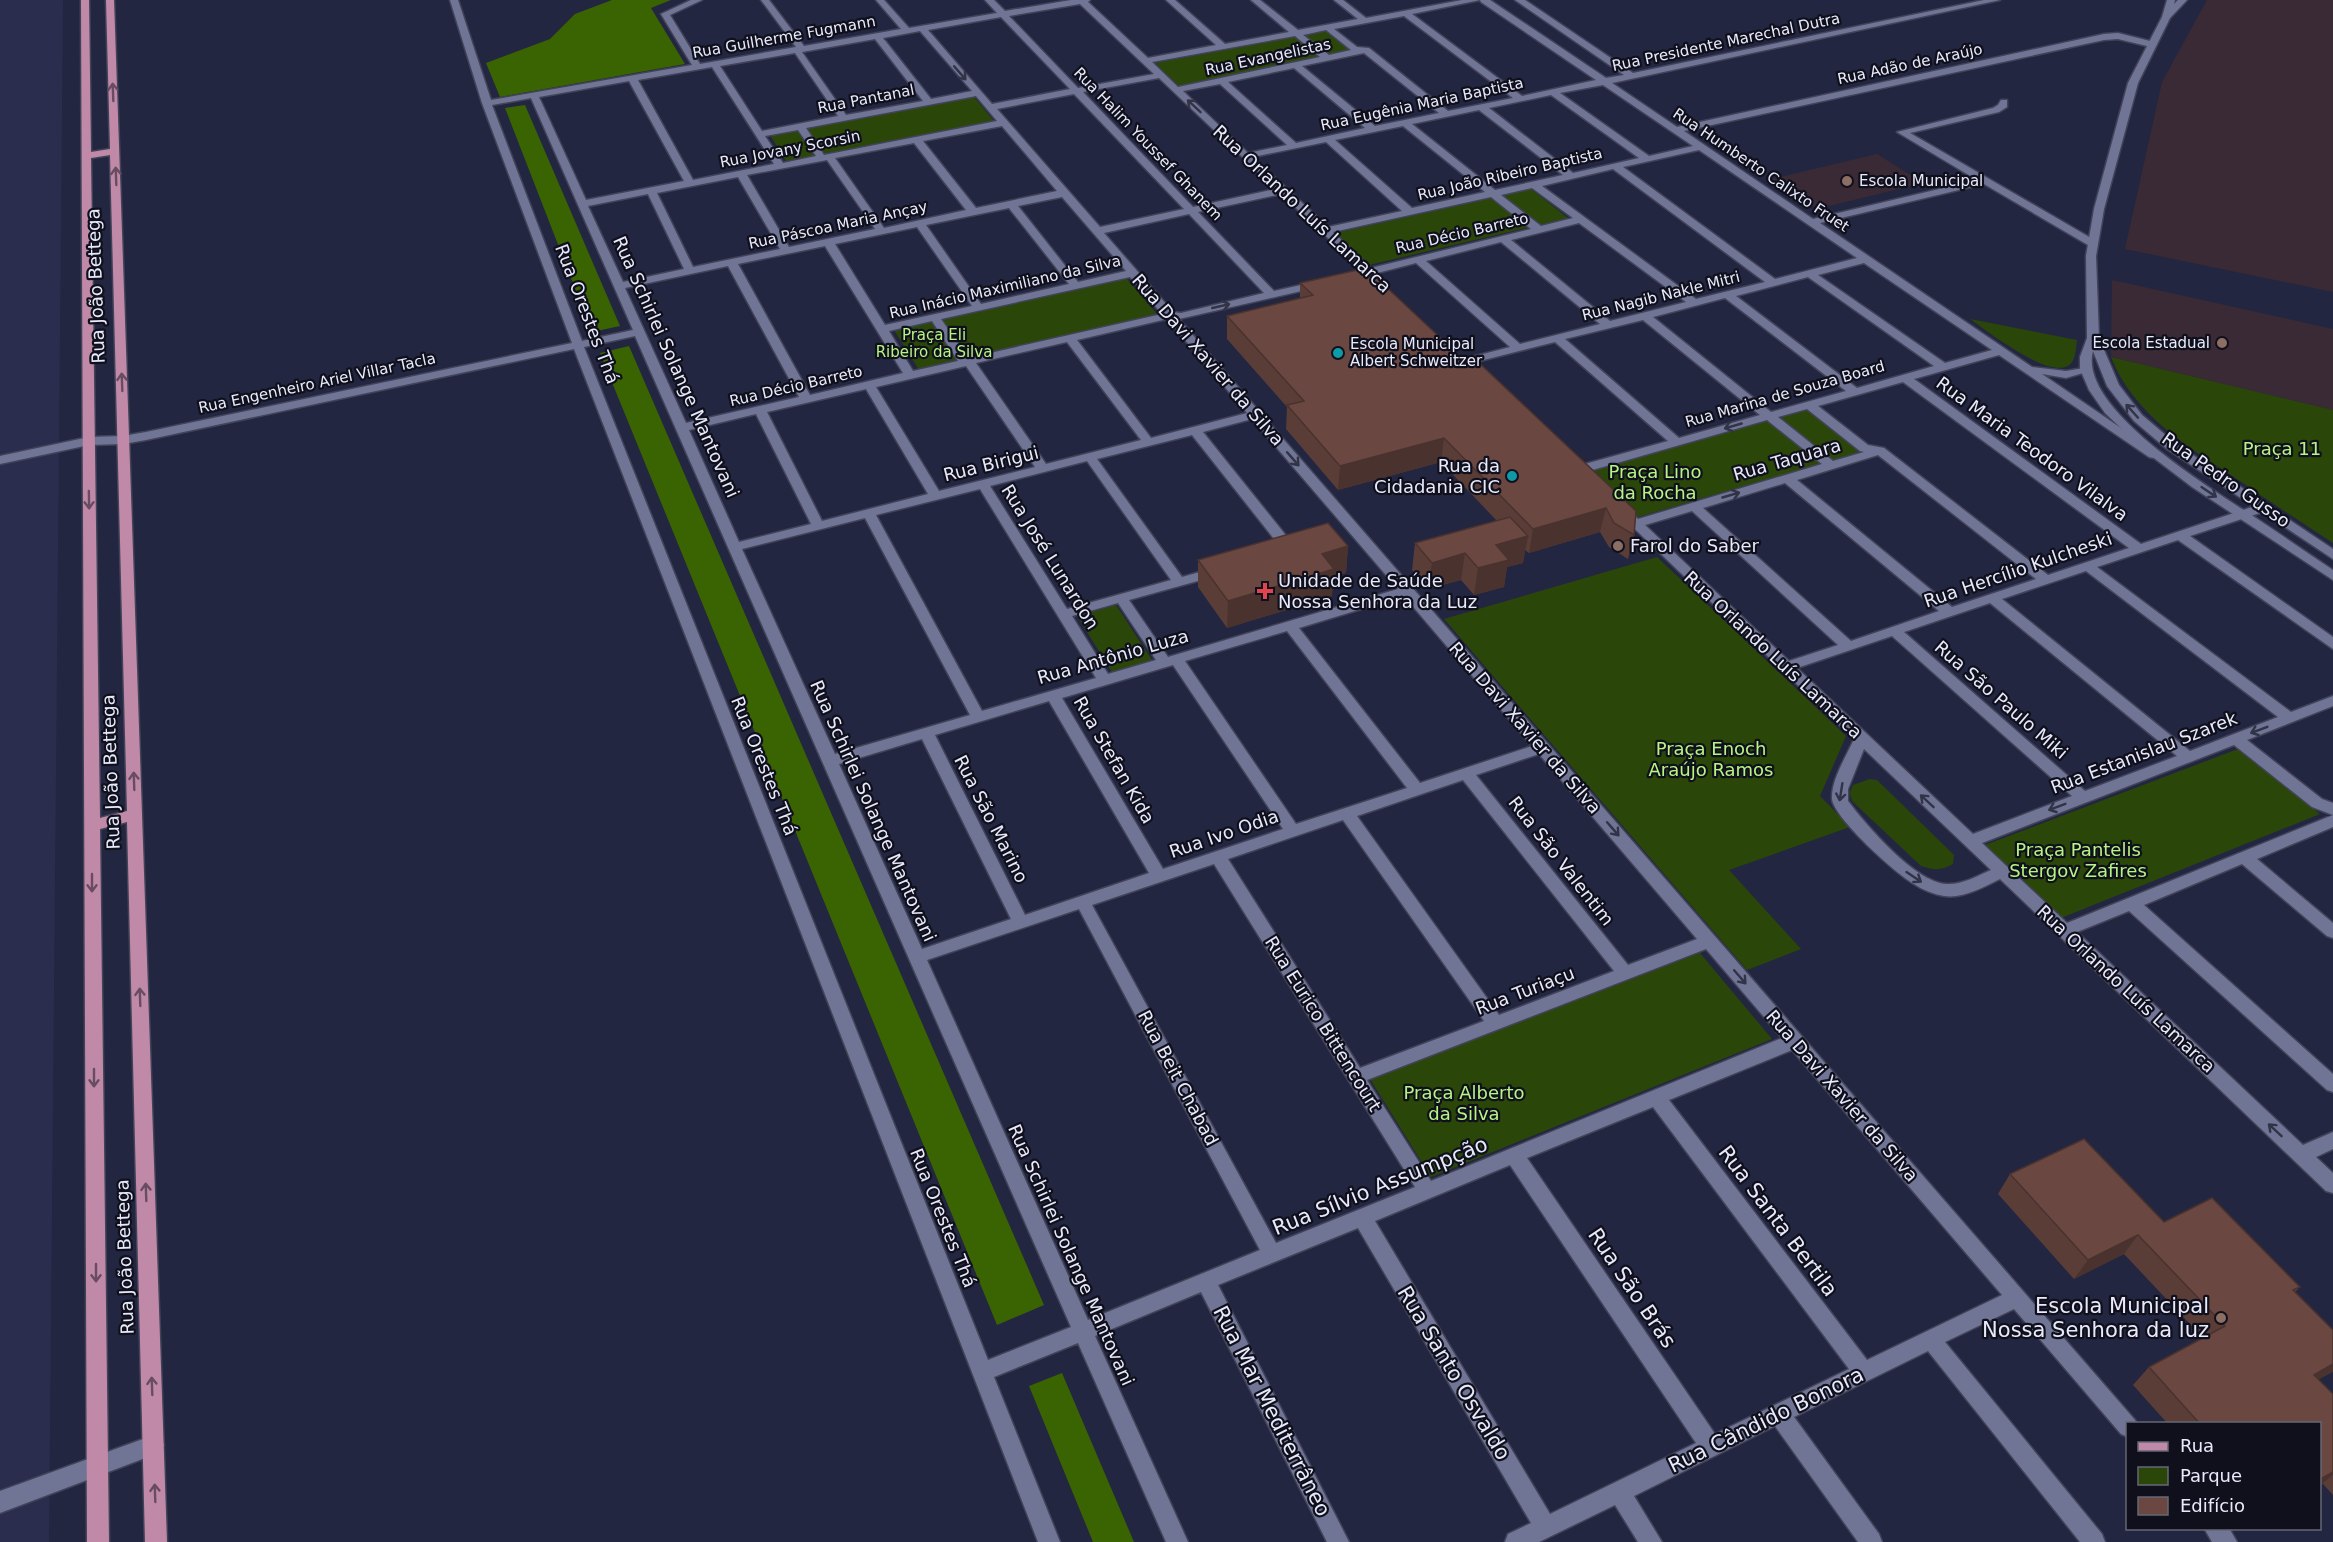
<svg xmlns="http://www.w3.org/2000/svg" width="2333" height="1542" font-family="'DejaVu Sans',sans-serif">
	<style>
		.built { fill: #2a2d4e }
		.education { fill: #3a2a35 }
		.green { fill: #2a4709 }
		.forest { fill: #3a6401 }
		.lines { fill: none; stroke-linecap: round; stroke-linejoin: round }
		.minor-casing { stroke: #424359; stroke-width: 3 }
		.secondary-casing { stroke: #424359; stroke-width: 3 }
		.primary-casing { stroke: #424359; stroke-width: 3 }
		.minor { fill: #717595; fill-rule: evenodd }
		.secondary { fill: #717595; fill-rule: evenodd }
		.primary { fill: #c089a7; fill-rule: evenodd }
		.wall { fill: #5b3d38 }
		.shaded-wall { fill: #4a322e }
		.building { fill: #6a4741; stroke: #4a322e; stroke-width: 1.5 }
		.oneway { stroke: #313346 }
		.oneway2 { stroke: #684c62 }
		.education-dot { fill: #8d6e63; stroke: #0f101c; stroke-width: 2 }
		.culture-dot { fill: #0f9aa8; stroke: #0f101c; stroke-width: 2 }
		.health-dot { fill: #e0444e; stroke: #0f101c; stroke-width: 2 }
		.labels { text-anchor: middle; stroke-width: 4.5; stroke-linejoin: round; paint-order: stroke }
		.far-street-label { font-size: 15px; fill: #e8eafc; stroke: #0f101c }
		.far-poi-label { font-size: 15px; fill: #e8eafc; stroke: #0f101c; text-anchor: start }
		.far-park-label { font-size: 15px; fill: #b7f483; stroke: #0f101c }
		.street-label { font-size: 18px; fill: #e8eafc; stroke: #0f101c }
		.park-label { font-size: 18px; fill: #b7f483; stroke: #0f101c }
		.poi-label { font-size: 18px; fill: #e8eafc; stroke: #0f101c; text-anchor: start }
		.near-street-label { font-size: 21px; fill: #e8eafc; stroke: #0f101c }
		.near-poi-label { font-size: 21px; fill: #e8eafc; stroke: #0f101c; text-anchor: end }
	</style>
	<rect width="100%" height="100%" fill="#232640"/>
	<!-- built -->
	<path class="built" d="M0,0H63L49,1542H0Z"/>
	<!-- education -->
	<path class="education" d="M2207,0H2333V292L2125,249L2162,82Z
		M1877,154L1923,183L1817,209L1772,179Z
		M2112,280L2333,329V410L2111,357Z"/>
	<!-- green -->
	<path class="green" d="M1327,31L1353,51L1179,86L1155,63Z
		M974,97L994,121L786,161L770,135Z
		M1531,189L1568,218L1369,265L1336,233Z
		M1126,278L1158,315L919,370L894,330Z
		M1970,319L2077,340C2076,346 2076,357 2072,362C2056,386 1985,329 1970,319Z
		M2111,357L2333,410V543C2301,522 2269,501 2237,479C2188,447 2133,414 2111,357Z
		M1807,410L1860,452L1638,517L1590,471Z
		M1657,557L1846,736L1820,796L1850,827L1729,870L1801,949L1747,970L1444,619Z
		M1116,605L1152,660L1112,672L1077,616Z
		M2238,749L2320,814L2061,918L1985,845Z
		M1870,779L1877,780L1954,855L1953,864C1941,871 1933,870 1921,866L1852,801L1850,793L1853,785Z
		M1700,953L1772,1039L1431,1177L1370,1079Z"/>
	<!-- forest -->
	<path class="forest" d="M612,0H671L651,8L685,64L500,97L486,63L550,39L575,14Z
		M525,105L620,326L592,332L505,108Z
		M629,346L1044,1305L997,1325L600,353Z
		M1062,1373L1134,1542H1093L1029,1386Z"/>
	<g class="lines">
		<!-- minor casing -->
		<g class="minor-casing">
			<path id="minor" d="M450,0H458L491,100L692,65L661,14L691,0H702L670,15L700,64L796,47L761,0H769L804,46L901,29L876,0H884L909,28L997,13L985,0H994L1005,11L1071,0H1090L1088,2L1148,58L1216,45L1166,0H1175L1225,44L1289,32L1251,0H1260L1298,30L1358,19L1334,0H1343L1366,18L1462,0H1490L1606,78L1624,75L1515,0H1525L1633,73L1984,0H2000L1612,83L1677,127L2104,34L2118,33L2154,42L2155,44L2151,47L2118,39L2104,40L1684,131L1813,219L1977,180L1897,132L1993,108L1998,105L2001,100H2007V107L1999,112L1910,133L2096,241V245H2088L1984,184L1820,223L2032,367L2066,371L2090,367V371L2066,378L2042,374L2159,454L2153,458L2149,457L1999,355L1914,379L2141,544L2258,505L2262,504L2268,508L2266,511L2190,536L2333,637V649L2178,540L2097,567L2291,712L2333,696V706L2247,740L2322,799L2333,803V815L2312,807L2234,745L1982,843L2067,923L2333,815V827L2257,859L2333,923V938L2327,936L2242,864L2144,905L2333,1074V1092L2327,1090L2129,911L2077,932L2303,1145L2333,1132V1149L2316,1157L2333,1173V1193L2326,1191L2000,879C1984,887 1962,899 1944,896C1933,894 1923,890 1914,884C1896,874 1834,818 1832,799C1831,780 1846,757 1854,739L1615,510L1616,507H1626L1638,519L1822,464L1767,420L1582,473H1574L1572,470L1574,467L1668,441L1555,342L1464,365L1460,364V360L1510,347L1416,263L1377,273L1384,281L1379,284L1367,275L1356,276V272L1362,270L1281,194L1198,212L1274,291L1319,281L1323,282V286L1179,319L2135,1420L2137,1424H2128V1437L2121,1434L2014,1309L1945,1342L2102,1534L2105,1542H2080L1928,1351L1794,1417L1879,1534L1882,1542H1858L1775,1426L1634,1496L1662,1542H1638L1615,1505L1539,1542H1505L1508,1534L1531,1523L1358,1228L1218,1285L1349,1542H1327L1201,1292L1095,1336L1188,1542H1166L1078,1343L994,1377L1060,1542H1038L574,349L146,440L123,444L89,445L0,464V456L89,437L123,436L146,432L572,343L482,103ZM1480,0L1481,2L1596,80L1522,96L1412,14ZM1080,4L1154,74L1078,88L1009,16ZM1404,16L1513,98L1448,111L1369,48L1357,47L1334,29ZM1001,17L1070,89L992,104L928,30ZM1326,30L1351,50L1329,55L1303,35ZM920,31L972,91L931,99L883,38ZM1295,36L1320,57L1178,87L1152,62ZM875,39L923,101L846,115L802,52ZM795,53L838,116L762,131L720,66ZM1364,53L1439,113L1375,126L1302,66ZM712,67L774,164L693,180L638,80ZM1294,68L1365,128L1296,143L1228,82ZM1159,78L1276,189L1193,207L1083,92ZM629,81L684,181L586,200L539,97ZM1220,84L1287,145L1248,153L1183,91ZM1603,85L1693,146L1649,156L1560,93ZM1074,94L1184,209L1100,227L997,109ZM1551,95L1639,158L1573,173L1489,108ZM976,96L997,121L824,155L806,128ZM531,98L633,330L582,341L492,105ZM1479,110L1563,175L1495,190L1412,124ZM1002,126L1057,191L976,208L923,141ZM1403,126L1485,192L1412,208L1335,140ZM798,130L816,156L783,163L765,136ZM1326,142L1402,211L1328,227L1253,157ZM914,143L966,210L884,228L835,158ZM1699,150L1857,258L1775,279L1623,167ZM827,160L875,229L789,247L747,175ZM1613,169L1765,282L1696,299L1542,186ZM738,177L780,249L693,267L657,193ZM1532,188L1573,218L1541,226L1501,195ZM648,194L684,269L623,282L588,206ZM1062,197L1126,271L1078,282L1018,206ZM1491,197L1531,229L1371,268L1333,232ZM1009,208L1069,284L981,304L926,225ZM1189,214L1264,293L1181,313L1173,312L1104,233ZM1579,223L1686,302L1610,321L1511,240ZM917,227L972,306L885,325L835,244ZM1501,242L1600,324L1520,344L1426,261ZM825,246L903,373L810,395L738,264ZM1864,263L1992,350L1945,363L1818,275ZM728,266L799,397L686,423L625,288ZM1130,277L1162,314L968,358L941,319ZM1808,277L1934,366L1857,388L1736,296ZM1725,298L1846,391L1771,412L1653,317ZM1167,319L1247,413L1151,438L1077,340ZM1643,320L1760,415L1679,438L1565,339ZM932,321L958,361L913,371L889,331ZM635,336L1071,1327L988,1360L584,347ZM1067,342L1141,440L1046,464L976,363ZM966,366L1035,467L939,491L876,387ZM1903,382L2129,548L2048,575L1884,448L1868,445L1818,406ZM866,389L928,494L822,521L767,412ZM1807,409L1860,451L1864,452L1833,461L1778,417ZM756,414L811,524L739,542L689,430ZM1252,419L1398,589L1168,657L1129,600L1223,574L1225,571L1218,567L1182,577L1097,459L1192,435L1286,554H1296L1298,551L1296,548L1203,432ZM1878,455L2036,579L1952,607L1797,480ZM1087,461L1171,580L1067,609L990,486ZM1785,483L1939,611L1851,641L1703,508ZM980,489L1096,678L982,711L876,515ZM1692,511L1838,645L1789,661L1645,525ZM865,518L970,715L835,754L742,549ZM2086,571L2278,717L2190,751L2002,599ZM1404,596L1532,746L1420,783L1299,628ZM1118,603L1156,660L1108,674L1072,616ZM1990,603L2177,756L2085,791L1904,632ZM1287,631L1407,788L1296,824L1185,661ZM1892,636L2072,796L1973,834L1797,668ZM1173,665L1283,829L1163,869L1062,698ZM1049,701L1149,873L1025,915L935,735ZM922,739L1011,919L922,949L839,764ZM1864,749L1991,870C1977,876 1962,885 1946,884C1915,882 1866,825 1848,801V789ZM1539,754L1697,939L1628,965L1476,775ZM1463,780L1614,971L1499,1015L1357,816ZM1343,820L1484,1021L1360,1068L1228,859ZM1214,864L1415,1187L1276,1243L1092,905ZM1079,909L1260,1250L1088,1320L927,960ZM1706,949L1782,1038L1431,1181L1367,1080ZM1792,1050L2002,1295L1867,1360L1669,1100ZM1653,1107L1849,1369L1715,1434L1527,1158ZM1510,1165L1696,1443L1550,1514L1375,1221Z
				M154,1435L161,1438L164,1445L161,1452L0,1513V1491Z
				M2204,1528H2229L2237,1542H2212Z"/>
		</g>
		<!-- secondary casing -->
		<g class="secondary-casing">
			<path id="secondary" d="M2167,0H2175L2174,4L2178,0H2187L2170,18L2138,83L2104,209L2096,256L2099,338L2119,385L2142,415L2175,443L2333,549V559L2167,449L2134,421L2107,386L2093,351C2077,408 2212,489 2253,516C2280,534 2306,552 2333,570V580L2192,487L2146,452L2105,413L2089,390L2080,369V357L2087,338L2086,256L2094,209L2128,83L2162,17Z"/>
		</g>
		<!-- primary casing -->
		<g class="primary-casing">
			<path id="primary" d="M81,0H89L91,152L110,149L106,0H114L167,1542H145L127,822L100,829L109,1542H87ZM110,155L127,811L100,818L91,158Z"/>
		</g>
		<!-- minor -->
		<use href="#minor" class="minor"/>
		<!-- secondary -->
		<use href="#secondary" class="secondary"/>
		<!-- primary -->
		<use href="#primary" class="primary"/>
	</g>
	<!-- wall -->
	<path class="wall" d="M1366,268L1634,535L1628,559L1609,547L1600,532L1529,553L1525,550L1523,563L1507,567L1504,587L1474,595L1461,580L1428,589L1412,570L1415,543L1497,521L1441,462L1338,490L1286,429L1287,407L1227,339V316L1300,298V283Z
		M1348,546L1346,573L1333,577L1332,596L1227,628L1198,587V560Z
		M2010,1174L2164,1222L2300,1287L2295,1292L2319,1380L2333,1394V1495L2323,1484L2319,1486V1424H2168L2133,1385L2149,1367L2203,1338L2124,1254L2074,1279L1998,1194Z"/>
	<!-- shaded-wall -->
	<path class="shaded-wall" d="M1444,438L1441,462L1338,490L1340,466Z
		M1606,508L1600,532L1529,553L1533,529Z
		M1528,536L1523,563L1507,567L1504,587L1474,595L1478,568L1496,545Z
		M1348,546L1346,573L1333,577L1332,596L1227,628L1228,601L1322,554Z
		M1465,553L1461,580L1428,589L1432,563Z
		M2138,1235L2124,1254L2074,1279L2088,1260Z
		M2333,1364V1372L2295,1392L2314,1375Z
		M2333,1472V1475L2319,1486V1480Z"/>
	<!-- building -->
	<path class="building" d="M1366,268L1464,360L1474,358L1636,511L1634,535L1614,523L1606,508L1533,529L1444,438L1340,466L1287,405L1304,401L1227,316L1313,295L1300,283Z
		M1510,517L1528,536L1496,545L1509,560L1478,568L1465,553L1432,563L1415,543Z
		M1328,523L1348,546L1322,554L1334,569L1228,601L1198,560Z
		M2084,1139L2164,1222L2212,1198L2300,1287L2293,1290L2333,1330V1364L2314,1375L2333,1394V1472L2319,1480V1424H2200L2149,1367L2225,1326L2138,1235L2088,1260L2010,1174Z"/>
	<!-- one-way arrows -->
	<defs><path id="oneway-shaft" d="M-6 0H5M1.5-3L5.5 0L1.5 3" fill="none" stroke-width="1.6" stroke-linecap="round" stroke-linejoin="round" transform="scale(1.5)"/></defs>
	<g class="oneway">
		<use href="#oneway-shaft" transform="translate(960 73) rotate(49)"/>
		<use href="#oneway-shaft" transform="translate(1194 106) rotate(-137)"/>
		<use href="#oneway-shaft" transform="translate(1221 306) rotate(-13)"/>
		<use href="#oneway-shaft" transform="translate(2132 411) rotate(-132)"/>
		<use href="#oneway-shaft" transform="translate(1733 426) rotate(164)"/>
		<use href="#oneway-shaft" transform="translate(1293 459) rotate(49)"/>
		<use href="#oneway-shaft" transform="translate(2209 492) rotate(34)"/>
		<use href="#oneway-shaft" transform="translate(1731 495) rotate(-16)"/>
		<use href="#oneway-shaft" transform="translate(2259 730) rotate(159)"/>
		<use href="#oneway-shaft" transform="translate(1841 792) rotate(99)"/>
		<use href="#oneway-shaft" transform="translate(1927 801) rotate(-137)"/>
		<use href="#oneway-shaft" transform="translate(2057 807) rotate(159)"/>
		<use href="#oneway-shaft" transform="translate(1613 829) rotate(49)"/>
		<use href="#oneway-shaft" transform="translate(1914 877) rotate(34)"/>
		<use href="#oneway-shaft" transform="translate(1740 977) rotate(49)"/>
		<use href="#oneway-shaft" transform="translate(2275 1130) rotate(-137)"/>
	</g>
	<g class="oneway2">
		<use href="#oneway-shaft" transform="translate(113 92) rotate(-92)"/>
		<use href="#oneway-shaft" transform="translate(116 176) rotate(-92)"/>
		<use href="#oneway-shaft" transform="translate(122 382) rotate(-92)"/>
		<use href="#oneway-shaft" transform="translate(89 500) rotate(89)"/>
		<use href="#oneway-shaft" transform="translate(134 781) rotate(-92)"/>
		<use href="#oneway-shaft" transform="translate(92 883) rotate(90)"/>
		<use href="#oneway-shaft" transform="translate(140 997) rotate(-92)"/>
		<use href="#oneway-shaft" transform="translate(94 1078) rotate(90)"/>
		<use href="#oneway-shaft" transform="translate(146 1192) rotate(-92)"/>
		<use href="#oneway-shaft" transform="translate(96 1273) rotate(90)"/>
		<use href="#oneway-shaft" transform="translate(152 1386) rotate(-92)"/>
		<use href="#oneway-shaft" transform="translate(155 1493) rotate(-92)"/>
	</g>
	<!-- markers -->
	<g class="education-dot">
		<circle cx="1847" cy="181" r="6"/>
		<circle cx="2222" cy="343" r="6"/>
		<circle cx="1618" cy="546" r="6"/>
		<circle cx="2221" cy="1318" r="6"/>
	</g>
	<g class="culture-dot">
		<circle cx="1338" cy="353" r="6"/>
		<circle cx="1512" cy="476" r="6"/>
	</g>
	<path class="health-dot" d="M1262 582h6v6h6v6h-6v6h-6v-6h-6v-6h6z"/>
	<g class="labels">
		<!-- far-street labels -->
		<g class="far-street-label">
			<text transform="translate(784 37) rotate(-10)" y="5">Rua Guilherme Fugmann</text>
			<text transform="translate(1726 42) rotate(-12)" y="5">Rua Presidente Marechal Dutra</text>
			<text transform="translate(1268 57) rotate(-12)" y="5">Rua Evangelistas</text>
			<text transform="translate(1910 64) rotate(-12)" y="5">Rua Adão de Araújo</text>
			<text transform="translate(866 99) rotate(-11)" y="5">Rua Pantanal</text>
			<text transform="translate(1422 104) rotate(-12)" y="5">Rua Eugênia Maria Baptista</text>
			<text transform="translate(1148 144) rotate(46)" y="5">Rua Halim Youssef Ghanem</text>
			<text transform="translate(790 149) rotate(-11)" y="5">Rua Jovany Scorsin</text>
			<text transform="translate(1761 170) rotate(34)" y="5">Rua Humberto Calixto Fruet</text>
			<text transform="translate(1510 174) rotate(-13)" y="5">Rua João Ribeiro Baptista</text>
			<text transform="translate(838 225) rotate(-12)" y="5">Rua Páscoa Maria Ançay</text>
			<text transform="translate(1462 233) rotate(-13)" y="5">Rua Décio Barreto</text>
			<text transform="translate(1005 287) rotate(-13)" y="5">Rua Inácio Maximiliano da Silva</text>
			<text transform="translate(1661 296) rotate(-14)" y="5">Rua Nagib Nakle Mitri</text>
			<text transform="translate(317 383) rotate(-12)" y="5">Rua Engenheiro Ariel Villar Tacla</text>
			<text transform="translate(796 386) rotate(-13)" y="5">Rua Décio Barreto</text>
			<text transform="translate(1785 394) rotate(-16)" y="5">Rua Marina de Souza Board</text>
		</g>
		<!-- far-poi labels -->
		<g class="far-poi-label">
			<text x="1859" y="186">Escola Municipal</text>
			<text x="2210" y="348" text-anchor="end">Escola Estadual</text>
			<text x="1350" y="349">Escola Municipal<tspan x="1350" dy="17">Albert Schweitzer</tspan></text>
		</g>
		<!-- far-park labels -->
		<g class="far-park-label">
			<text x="934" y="340">Praça Eli<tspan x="934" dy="17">Ribeiro da Silva</tspan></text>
		</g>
		<!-- street labels -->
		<g class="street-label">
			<text transform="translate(1302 209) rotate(43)" y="6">Rua Orlando Luís Lamarca</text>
			<text transform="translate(96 286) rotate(-92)" y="6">Rua João Bettega</text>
			<text transform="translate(587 314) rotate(69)" y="6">Rua Orestes Thá</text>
			<text transform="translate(1208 360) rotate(49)" y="6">Rua Davi Xavier da Silva</text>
			<text transform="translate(676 367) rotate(66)" y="6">Rua Schirlei Solange Mantovani</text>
			<text transform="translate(2032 449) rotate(36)" y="6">Rua Maria Teodoro Vilalva</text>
			<text transform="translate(1787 460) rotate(-16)" y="6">Rua Taquara</text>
			<text transform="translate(991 464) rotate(-14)" y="6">Rua Birigui</text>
			<text transform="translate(2226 480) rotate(35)" y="6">Rua Pedro Gusso</text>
			<text transform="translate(1050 557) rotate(58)" y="6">Rua José Lunardon</text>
			<text transform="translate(2018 570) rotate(-19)" y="6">Rua Hercílio Kulcheski</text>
			<text transform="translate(1773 655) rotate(43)" y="6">Rua Orlando Luís Lamarca</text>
			<text transform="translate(1113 657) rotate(-16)" y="6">Rua Antônio Luza</text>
			<text transform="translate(2001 700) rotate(41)" y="6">Rua São Paulo Miki</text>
			<text transform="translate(1525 728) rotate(49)" y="6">Rua Davi Xavier da Silva</text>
			<text transform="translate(2144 753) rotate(-21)" y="6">Rua Estanislau Szarek</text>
			<text transform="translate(1114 760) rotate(60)" y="6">Rua Stefan Kida</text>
			<text transform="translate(764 766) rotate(68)" y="6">Rua Orestes Thá</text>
			<text transform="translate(111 772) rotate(-92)" y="6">Rua João Bettega</text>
			<text transform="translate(873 811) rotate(66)" y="6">Rua Schirlei Solange Mantovani</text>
			<text transform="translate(991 819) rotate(63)" y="6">Rua São Marino</text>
			<text transform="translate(1224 834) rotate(-19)" y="6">Rua Ivo Odia</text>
			<text transform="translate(1561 861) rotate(52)" y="6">Rua São Valentim</text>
			<text transform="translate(2126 989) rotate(43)" y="6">Rua Orlando Luís Lamarca</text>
			<text transform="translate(1525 991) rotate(-21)" y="6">Rua Turiaçu</text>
			<text transform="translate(1323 1024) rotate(58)" y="6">Rua Eurico Bittencourt</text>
			<text transform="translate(1178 1078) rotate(62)" y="6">Rua Beit Chabad</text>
			<text transform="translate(1842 1096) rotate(49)" y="6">Rua Davi Xavier da Silva</text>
			<text transform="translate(943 1218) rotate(68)" y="6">Rua Orestes Thá</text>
			<text transform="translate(1071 1255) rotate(66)" y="6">Rua Schirlei Solange Mantovani</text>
			<text transform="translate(125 1257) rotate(-92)" y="6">Rua João Bettega</text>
		</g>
		<!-- park labels -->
		<g class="park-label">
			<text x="2282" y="455">Praça 11</text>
			<text x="1655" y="478">Praça Lino<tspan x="1655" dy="21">da Rocha</tspan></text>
			<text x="1711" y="755">Praça Enoch<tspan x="1711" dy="21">Araújo Ramos</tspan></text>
			<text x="2078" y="856">Praça Pantelis<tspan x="2078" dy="21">Stergov Zafires</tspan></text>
			<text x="1464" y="1099">Praça Alberto<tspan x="1464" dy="21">da Silva</tspan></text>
		</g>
		<!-- poi labels -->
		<g class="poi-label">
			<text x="1500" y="472" text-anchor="end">Rua da<tspan x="1500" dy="21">Cidadania CIC</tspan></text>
			<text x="1630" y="552">Farol do Saber</text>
			<text x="1278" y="587">Unidade de Saúde<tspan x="1278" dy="21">Nossa Senhora da Luz</tspan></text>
		</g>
		<!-- near-street labels -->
		<g class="near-street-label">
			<text transform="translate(1380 1186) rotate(-22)" y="7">Rua Sílvio Assumpção</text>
			<text transform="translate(1778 1221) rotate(53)" y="7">Rua Santa Bertila</text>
			<text transform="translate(1632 1288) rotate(56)" y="7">Rua São Brás</text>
			<text transform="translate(1454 1373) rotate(59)" y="7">Rua Santo Osvaldo</text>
			<text transform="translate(1272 1411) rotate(63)" y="7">Rua Mar Mediterrâneo</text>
			<text transform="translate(1766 1420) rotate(-26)" y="7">Rua Cândido Bonora</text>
		</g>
		<!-- near-poi labels -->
		<g class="near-poi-label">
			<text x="2209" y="1313">Escola Municipal<tspan x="2209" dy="24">Nossa Senhora da luz</tspan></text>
		</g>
	</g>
	<!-- legend -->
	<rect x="2126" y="1422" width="195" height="108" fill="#0f101c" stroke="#666776" stroke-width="1.5"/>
	<rect x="2138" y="1442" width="30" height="9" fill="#c089a7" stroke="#666776" stroke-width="1.5"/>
	<text x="2180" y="1452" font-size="18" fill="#e8eafc">Rua</text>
	<rect x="2138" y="1467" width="30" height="18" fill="#2a4709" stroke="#666776" stroke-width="1.5"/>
	<text x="2180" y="1482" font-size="18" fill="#e8eafc">Parque</text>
	<rect x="2138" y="1497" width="30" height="18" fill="#6a4741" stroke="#666776" stroke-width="1.5"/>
	<text x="2180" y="1512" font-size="18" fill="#e8eafc">Edifício</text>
</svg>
